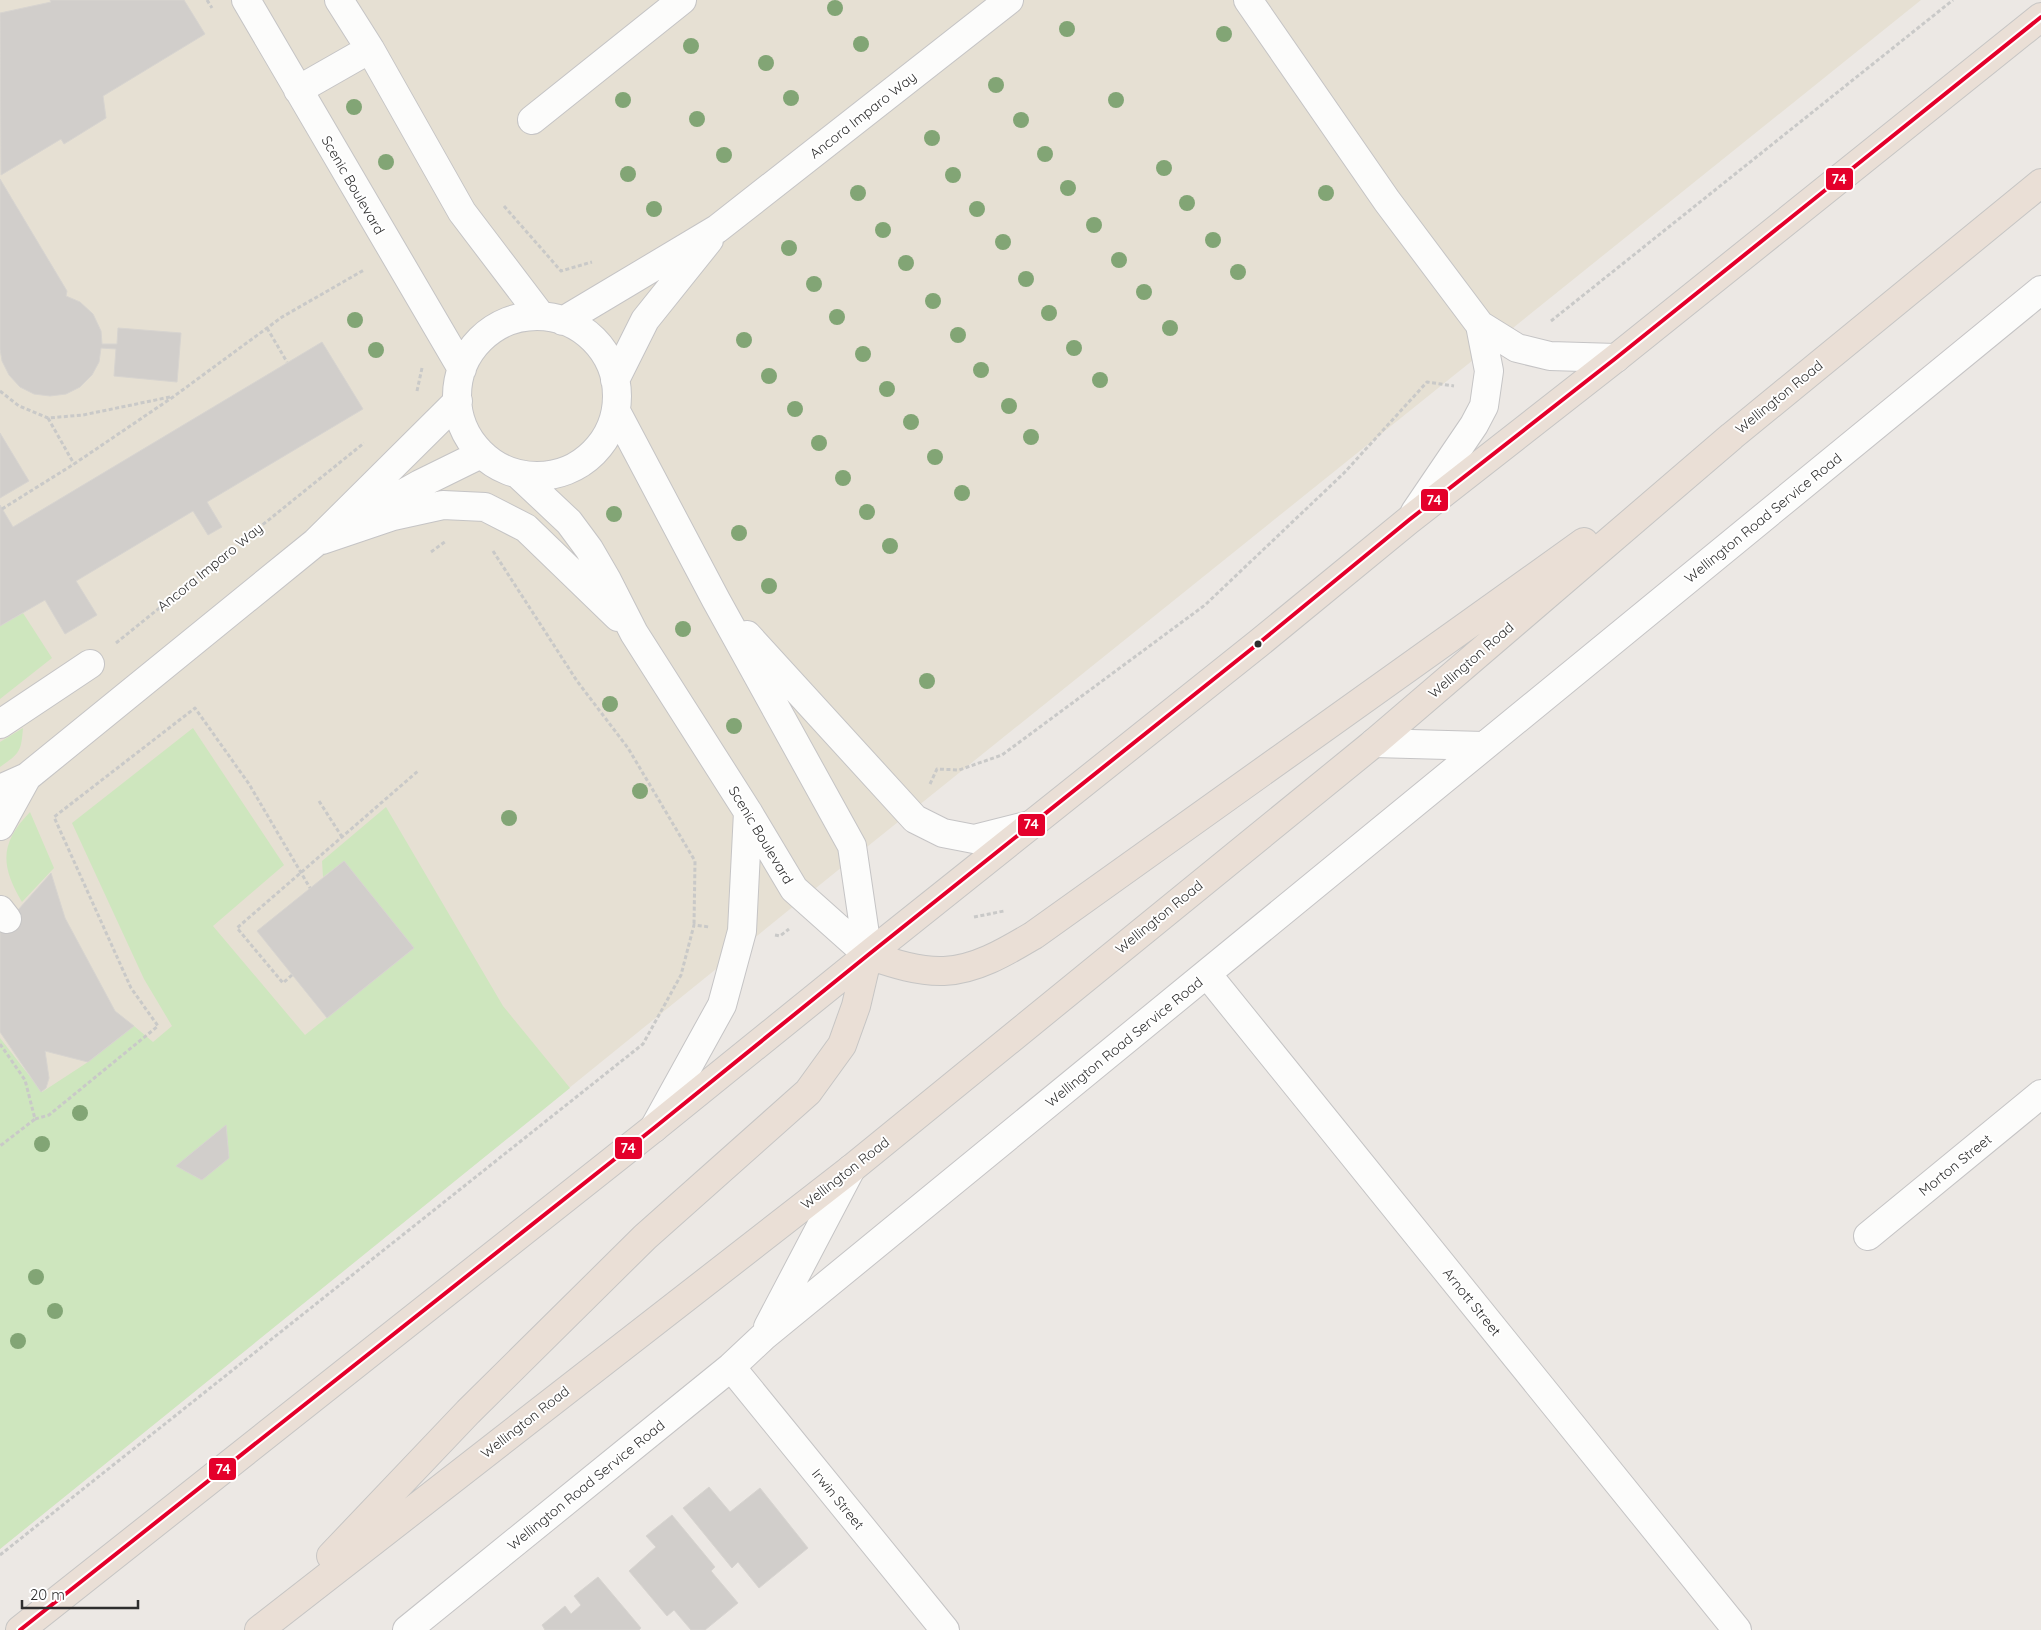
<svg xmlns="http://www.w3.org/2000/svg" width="2041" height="1630" font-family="Quicksand,sans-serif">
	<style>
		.education { fill: #e6e0d3 }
		.green { fill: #cee6be }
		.building { fill: #d1cecb; stroke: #d7d4d0 }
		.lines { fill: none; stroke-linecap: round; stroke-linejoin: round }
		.minor-casing { stroke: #c5c4c5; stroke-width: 30 }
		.highway-casing { stroke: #c6c5c4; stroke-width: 30 }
		.path { stroke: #c9c9c8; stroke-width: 3; stroke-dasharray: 4 2.5; stroke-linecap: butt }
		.minor { stroke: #fcfcfb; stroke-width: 28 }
		.highway { stroke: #eadfd6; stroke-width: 28 }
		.bus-1-casing { stroke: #fff; stroke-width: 8 }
		.bus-1 { stroke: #e4002b; stroke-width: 4 }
		.tree { fill: #82a575 }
		.bus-dot { fill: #2e2e2e; stroke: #fff; stroke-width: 2 }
		.labels { text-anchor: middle; stroke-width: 4; stroke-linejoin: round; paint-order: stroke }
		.street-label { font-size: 14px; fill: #2e2e2e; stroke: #fff }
		.line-badge { stroke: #fff; stroke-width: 2 }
		.badge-label { font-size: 14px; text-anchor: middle; font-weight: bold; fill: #fff }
	</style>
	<rect width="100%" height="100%" fill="#ece8e4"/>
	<!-- education -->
	<path class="education" d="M0,0H1921L837,871L0,1549Z"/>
	<!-- green -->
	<path class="green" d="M23,613L52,658L0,699V626Z
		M23,728C21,752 20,753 0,767V742Z
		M193,728L284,865L213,926L305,1035L414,948L344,861L323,877L322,861L386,807L503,1006L570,1088L0,1549V1038L42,1092L88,1062L134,1026L153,1042L172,1026L144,979L72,823Z
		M30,812L54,868L22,902C0,865 0,843 30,812Z"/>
	<!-- building -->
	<path class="building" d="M50,0H184L205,34L103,96L106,118L64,144L61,139L1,175L0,13L51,2Z
		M0,179L67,291L66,296L80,302L93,314L101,331L102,344H117L118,328L181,333L177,382L114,376L116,349L101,348L99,362L92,375L80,387L66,394L50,396L34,394L20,387L9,375L2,361L0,349Z
		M322,342L363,409L207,502L222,527L208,535L193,511L76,581L97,615L65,634L45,600L0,626V505L13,527Z
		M0,433L29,481L0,498Z
		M344,861L414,948L327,1018L257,931Z
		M51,873L65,918L115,1011L134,1026L88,1062L45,1051L49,1078L46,1088L41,1092L0,1032V930Z
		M226,1125L229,1158L202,1180L176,1166Z
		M709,1487L730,1512L760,1488L808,1548L759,1588L738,1562L732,1568L683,1508Z
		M672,1515L715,1567L711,1571L738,1603L705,1630H691L674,1610L667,1616L629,1571L656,1547L646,1536Z
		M598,1577L641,1628L639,1630H545L542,1625L565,1606L571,1614L581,1605L574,1596Z"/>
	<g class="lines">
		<!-- minor casing -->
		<g class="minor-casing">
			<path id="minor" d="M246,0L462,369
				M339,0L370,49L462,212L541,316
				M1248,0L1387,201L1480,325L1517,348L1550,356L1616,358
				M298,90L370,49
				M532,120L682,0
				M457 396a80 80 0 1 1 160 0a80 80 0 1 1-160 0Z
				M563,321L717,229L1009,0
				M615,380L645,320L709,240
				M616,411L716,600L852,846L868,955
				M519,475L569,522L589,549L607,580L634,633L748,812L794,889L868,955
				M370,512L420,484L481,454
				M1415,512L1474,425L1484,406L1489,371L1480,325
				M322,540L393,516L443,505L485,507L526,528L618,617
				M747,635L915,819L943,833L974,839L1030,825
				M0,724L90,664
				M1374,743L1484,746
				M0,789L27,777L316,542L458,401
				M0,826L27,777
				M0,910L7,919
				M1207,974L1737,1630
				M654,1128L722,1005L742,931L748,812
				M1868,1236L2041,1094
				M768,1327L851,1169
				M731,1367L945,1630
				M407,1630L731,1367L763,1337L2041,290"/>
		</g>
		<!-- highway casing -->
		<g class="highway-casing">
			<path id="highway" d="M868,955C892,963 918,972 944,971C976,970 1007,951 1034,935L1584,542
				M331,1556L468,1412L645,1237L808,1092L842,1045L856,1006L868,955
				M20,1630L654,1128L868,955L1259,643L1409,520L1616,358L2041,17
				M259,1630L851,1169L1374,743L1732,436L2041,183"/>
		</g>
		<!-- path -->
		<path class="path" d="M207,0L212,8
			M504,206L561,271L592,262
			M1551,321L1953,0
			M267,328L287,362
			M0,391L19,406L48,418L83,415L170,397
			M417,391L422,368
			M48,418L74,464
			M2,509L74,464L173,397L282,317L364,270
			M493,551L577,681L628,748L695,861L694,925
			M431,552L446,541
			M116,643L364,443
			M930,784L937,769L959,770L1002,755L1205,605L1344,473L1427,382L1454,386
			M319,801L342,837
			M974,917L1004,911
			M775,935L780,936L789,929
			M292,975L283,983L237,928L418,771
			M0,1044L25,1080L35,1119L0,1146
			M35,1119L49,1115L158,1026L131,988L54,817L195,708L249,784L310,888
			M0,1555L643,1044L681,975L694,925L709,927"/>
		<!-- minor -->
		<use href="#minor" class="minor"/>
		<!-- highway -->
		<use href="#highway" class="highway"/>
		<!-- bus-1 casing -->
		<g class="bus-1-casing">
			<path id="bus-1" d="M20,1630L654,1128L868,955L1259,643L1409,520L1616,358L2041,17"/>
		</g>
		<!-- bus-1 -->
		<use href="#bus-1" class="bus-1"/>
	</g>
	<!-- trees -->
	<g class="tree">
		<circle cx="835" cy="8" r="8"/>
		<circle cx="1067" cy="29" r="8"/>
		<circle cx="1224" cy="34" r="8"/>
		<circle cx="861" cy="44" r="8"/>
		<circle cx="691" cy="46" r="8"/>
		<circle cx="766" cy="63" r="8"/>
		<circle cx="996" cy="85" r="8"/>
		<circle cx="791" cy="98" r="8"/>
		<circle cx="623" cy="100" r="8"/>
		<circle cx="1116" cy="100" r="8"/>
		<circle cx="354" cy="107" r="8"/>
		<circle cx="697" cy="119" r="8"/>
		<circle cx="1021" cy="120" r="8"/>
		<circle cx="932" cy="138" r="8"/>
		<circle cx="1045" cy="154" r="8"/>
		<circle cx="724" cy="155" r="8"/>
		<circle cx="386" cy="162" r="8"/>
		<circle cx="1164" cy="168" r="8"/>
		<circle cx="628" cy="174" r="8"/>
		<circle cx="953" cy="175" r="8"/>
		<circle cx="1068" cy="188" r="8"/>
		<circle cx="858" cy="193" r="8"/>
		<circle cx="1326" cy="193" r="8"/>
		<circle cx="1187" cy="203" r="8"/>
		<circle cx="654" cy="209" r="8"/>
		<circle cx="977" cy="209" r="8"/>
		<circle cx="1094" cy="225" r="8"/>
		<circle cx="883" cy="230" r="8"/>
		<circle cx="1213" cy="240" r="8"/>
		<circle cx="1003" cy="242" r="8"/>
		<circle cx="789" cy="248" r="8"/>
		<circle cx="1119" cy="260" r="8"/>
		<circle cx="906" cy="263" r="8"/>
		<circle cx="1238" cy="272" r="8"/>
		<circle cx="1026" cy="279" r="8"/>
		<circle cx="814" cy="284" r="8"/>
		<circle cx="1144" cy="292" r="8"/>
		<circle cx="933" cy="301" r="8"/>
		<circle cx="1049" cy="313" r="8"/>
		<circle cx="837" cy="317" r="8"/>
		<circle cx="355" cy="320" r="8"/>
		<circle cx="1170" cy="328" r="8"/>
		<circle cx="958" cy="335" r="8"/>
		<circle cx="744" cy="340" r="8"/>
		<circle cx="1074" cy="348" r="8"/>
		<circle cx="376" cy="350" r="8"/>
		<circle cx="863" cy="354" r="8"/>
		<circle cx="981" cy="370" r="8"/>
		<circle cx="769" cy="376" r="8"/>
		<circle cx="1100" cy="380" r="8"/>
		<circle cx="887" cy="389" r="8"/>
		<circle cx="1009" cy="406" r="8"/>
		<circle cx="795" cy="409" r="8"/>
		<circle cx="911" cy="422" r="8"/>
		<circle cx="1031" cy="437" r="8"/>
		<circle cx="819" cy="443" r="8"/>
		<circle cx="935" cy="457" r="8"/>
		<circle cx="843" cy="478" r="8"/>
		<circle cx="962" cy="493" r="8"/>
		<circle cx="867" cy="512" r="8"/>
		<circle cx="614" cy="514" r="8"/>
		<circle cx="739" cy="533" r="8"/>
		<circle cx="890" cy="546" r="8"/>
		<circle cx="769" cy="586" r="8"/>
		<circle cx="683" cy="629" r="8"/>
		<circle cx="927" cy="681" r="8"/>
		<circle cx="610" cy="704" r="8"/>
		<circle cx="734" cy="726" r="8"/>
		<circle cx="640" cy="791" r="8"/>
		<circle cx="509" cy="818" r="8"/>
		<circle cx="80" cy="1113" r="8"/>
		<circle cx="42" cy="1144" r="8"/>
		<circle cx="36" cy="1277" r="8"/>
		<circle cx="55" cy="1311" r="8"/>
		<circle cx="18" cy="1341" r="8"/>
	</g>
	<!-- markers -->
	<circle class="bus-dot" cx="1258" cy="644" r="4.5"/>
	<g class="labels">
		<!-- street labels -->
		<g class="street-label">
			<text transform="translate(863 115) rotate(-38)" y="5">Ancora Imparo Way</text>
			<text transform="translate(353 185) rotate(60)" y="5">Scenic Boulevard</text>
			<text transform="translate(1779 397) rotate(-39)" y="5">Wellington Road</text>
			<text transform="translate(1763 518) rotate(-39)" y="5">Wellington Road Service Road</text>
			<text transform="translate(210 567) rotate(-39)" y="5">Ancora Imparo Way</text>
			<text transform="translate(1471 660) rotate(-41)" y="5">Wellington Road</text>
			<text transform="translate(761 835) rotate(59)" y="5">Scenic Boulevard</text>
			<text transform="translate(1159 917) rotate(-39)" y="5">Wellington Road</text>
			<text transform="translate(1124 1042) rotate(-39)" y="5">Wellington Road Service Road</text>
			<text transform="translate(1955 1165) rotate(-39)" y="5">Morton Street</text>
			<text transform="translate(845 1173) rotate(-38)" y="5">Wellington Road</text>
			<text transform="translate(1472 1302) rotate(51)" y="5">Arnott Street</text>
			<text transform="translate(525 1422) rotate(-38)" y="5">Wellington Road</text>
			<text transform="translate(586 1485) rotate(-39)" y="5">Wellington Road Service Road</text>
			<text transform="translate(838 1499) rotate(51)" y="5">Irwin Street</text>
		</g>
	</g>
	<g class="line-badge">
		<rect x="1825" y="167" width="29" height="24" rx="5" fill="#e4002b"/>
		<rect x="1420" y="488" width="29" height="24" rx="5" fill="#e4002b"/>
		<rect x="1017" y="813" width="29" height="24" rx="5" fill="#e4002b"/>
		<rect x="614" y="1136" width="29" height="24" rx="5" fill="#e4002b"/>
		<rect x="208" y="1457" width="29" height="24" rx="5" fill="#e4002b"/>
	</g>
	<g class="badge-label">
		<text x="1839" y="184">74</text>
		<text x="1434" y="505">74</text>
		<text x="1031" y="829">74</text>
		<text x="628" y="1153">74</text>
		<text x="223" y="1474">74</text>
	</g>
	<!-- scale -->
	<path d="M22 1600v8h116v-8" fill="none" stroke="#2e2e2e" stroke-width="2.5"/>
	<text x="30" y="1600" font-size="15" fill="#2e2e2e" stroke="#ffffff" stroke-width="4" paint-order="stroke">20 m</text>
</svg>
